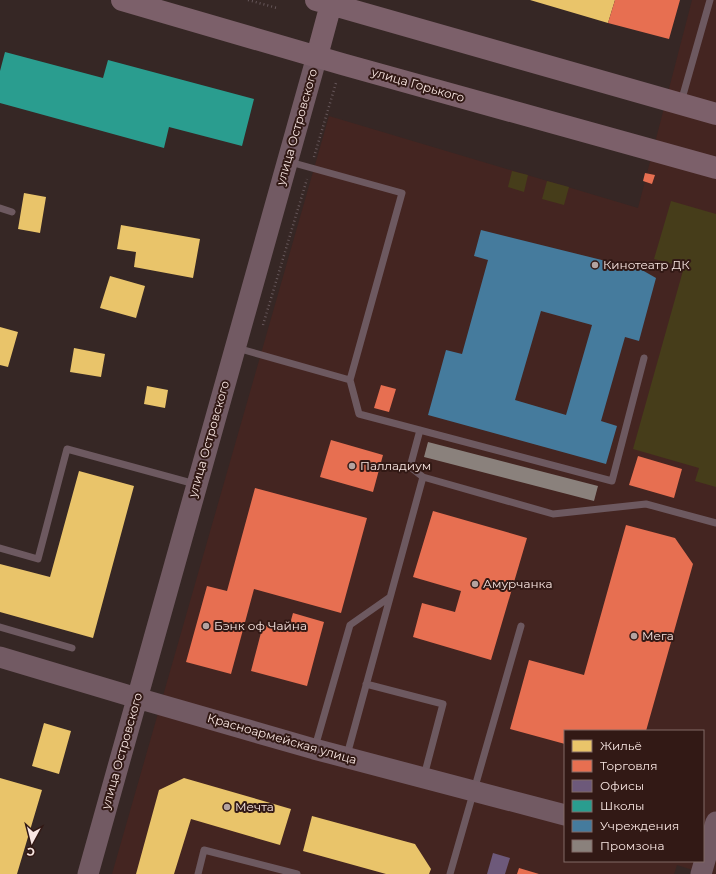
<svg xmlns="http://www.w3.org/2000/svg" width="716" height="874" font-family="Montserrat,sans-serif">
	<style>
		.built { fill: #442521; fill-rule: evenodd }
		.green { fill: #463d1a }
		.homes { fill: #e9c46a }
		.shops { fill: #e76f51 }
		.offices { fill: #6d597a }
		.schools { fill: #2a9d8f }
		.public { fill: #457b9d; fill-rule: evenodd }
		.industry { fill: #8a817c }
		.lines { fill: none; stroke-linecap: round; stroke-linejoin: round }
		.path { stroke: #66575a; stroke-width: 2.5; stroke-dasharray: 1 3; stroke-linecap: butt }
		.lane { stroke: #6d5960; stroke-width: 7 }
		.secondary { stroke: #725a63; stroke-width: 21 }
		.primary { stroke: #7c606a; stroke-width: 22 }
		.poi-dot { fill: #b4a3a0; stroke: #321915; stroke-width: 1.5 }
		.labels { text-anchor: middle; stroke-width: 4; stroke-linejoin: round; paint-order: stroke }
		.street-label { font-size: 12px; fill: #f8e6e2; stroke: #321915 }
		.poi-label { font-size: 12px; fill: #f8e6e2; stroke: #321915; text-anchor: start }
	</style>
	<rect width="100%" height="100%" fill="#362725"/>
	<!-- built -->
	<path class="built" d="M692,0H716V874H705L677,865L674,874H112L329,116L638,208ZM565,731H703V861H565Z"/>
	<!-- green -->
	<path class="green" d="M512,171L528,175L524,192L508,187Z
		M547,181L569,187L564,205L542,199Z
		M671,201L716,214V487L695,481L699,468L633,449L684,267L654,259Z"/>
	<!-- homes -->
	<path class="homes" d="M530,0H615L608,23Z
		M24,193L46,197L40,233L18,229Z
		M121,225L200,239L193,278L134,267L136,252L117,249Z
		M110,276L145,286L136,318L100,308Z
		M0,327L18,332L8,367L0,365Z
		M74,348L105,354L101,377L70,372Z
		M147,386L168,390L165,408L144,404Z
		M79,471L134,486L93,638L0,612V564L50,577Z
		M44,723L71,731L59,774L32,766Z
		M0,778L42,790L17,874H0Z
		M184,778L291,809L280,845L191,819L174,874H136L159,790Z
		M312,816L415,844L431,869L429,874H386L303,851Z"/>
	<!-- shops -->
	<path class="shops" d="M615,0H680L669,39L608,23Z
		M645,173L655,175L652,184L643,181Z
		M462,376L507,389L498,421L453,408Z
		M381,385L396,389L389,412L374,408Z
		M331,440L383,455L373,492L320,477Z
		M638,456L682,469L674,498L629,485Z
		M255,488L367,518L341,613L254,589L231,674L186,662L207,586L227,591Z
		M433,511L527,538L491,660L413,637L422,603L455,612L461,591L413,577Z
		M626,525L675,538L693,564L646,731H565V744L510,729L529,660L584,675Z
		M293,613L324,622L307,686L251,671L263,625L288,631Z
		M519,868L539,874H517Z"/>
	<!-- offices -->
	<path class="offices" d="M493,853L510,858L505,874H487Z"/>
	<!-- schools -->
	<path class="schools" d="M5,52L103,78L108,60L254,99L242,146L169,127L164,148L0,103V71Z"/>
	<!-- public -->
	<path class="public" d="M481,230L642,270L656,278L639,341L625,337L601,421L617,426L606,464L428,415L446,350L462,354L488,260L474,256ZM541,311L592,325L566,415L515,400Z"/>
	<!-- industry -->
	<path class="industry" d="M428,442L598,486L594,501L424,457Z"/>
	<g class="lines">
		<!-- path -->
		<path class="path" d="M248,0L277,8
			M314,157L336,83
			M263,325L307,179"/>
		<!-- lane -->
		<path class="lane" d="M681,102L710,0
			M290,162L402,193L350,380
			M0,208L12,212
			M237,348L350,380L359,414L612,481L644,358
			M420,430L410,467L423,477
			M0,548L38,559L67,449L195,484
			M0,627L72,648
			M366,684L443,704L424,776
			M315,747L350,625L390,597
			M347,755L423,477L553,514L646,504L716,523
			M198,874L204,850L297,874
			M450,874L521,626"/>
		<!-- secondary -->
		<path class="secondary" d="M0,657L137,698L314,749L565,815
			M88,874L317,56
			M701,874L716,822"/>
		<!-- primary -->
		<path class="primary" d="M122,0L342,64L716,168
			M316,0L716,114
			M317,56L331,4"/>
	</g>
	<!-- markers -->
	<g class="poi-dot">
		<circle cx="595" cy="265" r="4"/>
		<circle cx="352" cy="466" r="4"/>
		<circle cx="475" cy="584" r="4"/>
		<circle cx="206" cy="626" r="4"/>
		<circle cx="634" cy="636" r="4"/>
		<circle cx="227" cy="807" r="4"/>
	</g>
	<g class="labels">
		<!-- street labels -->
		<g class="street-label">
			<text transform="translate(418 85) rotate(16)" y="4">улица Горького</text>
			<text transform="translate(297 127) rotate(-74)" y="4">улица Островского</text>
			<text transform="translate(209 439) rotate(-74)" y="4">улица Островского</text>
			<text transform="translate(282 739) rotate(16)" y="4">Красноармейская улица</text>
			<text transform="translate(122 751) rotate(-74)" y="4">улица Островского</text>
		</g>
		<!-- poi labels -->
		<g class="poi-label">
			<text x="603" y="269">Кинотеатр ДК</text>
			<text x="360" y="470">Палладиум</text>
			<text x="483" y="588">Амурчанка</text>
			<text x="214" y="630">Бэнк оф Чайна</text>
			<text x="642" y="640">Мега</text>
			<text x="235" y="811">Мечта</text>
		</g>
	</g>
	<!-- legend -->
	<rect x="564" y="730" width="140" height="132" fill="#321915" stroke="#816b67"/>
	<rect x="572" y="740" width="20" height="12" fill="#e9c46a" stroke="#816b67"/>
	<text x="600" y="750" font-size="12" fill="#f8e6e2">Жильё</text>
	<rect x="572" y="760" width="20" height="12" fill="#e76f51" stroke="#816b67"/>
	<text x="600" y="770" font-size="12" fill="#f8e6e2">Торговля</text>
	<rect x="572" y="780" width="20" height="12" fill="#6d597a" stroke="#816b67"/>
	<text x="600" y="790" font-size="12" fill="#f8e6e2">Офисы</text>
	<rect x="572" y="800" width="20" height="12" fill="#2a9d8f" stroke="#816b67"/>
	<text x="600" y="810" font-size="12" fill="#f8e6e2">Школы</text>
	<rect x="572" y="820" width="20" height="12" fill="#457b9d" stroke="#816b67"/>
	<text x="600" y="830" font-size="12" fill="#f8e6e2">Учреждения</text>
	<rect x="572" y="840" width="20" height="12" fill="#8a817c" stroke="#816b67"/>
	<text x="600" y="850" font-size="12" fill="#f8e6e2">Промзона</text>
	<!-- north arrow -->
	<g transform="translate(32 842) rotate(187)" stroke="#321915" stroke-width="3" paint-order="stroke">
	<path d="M0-3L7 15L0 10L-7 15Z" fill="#f8e6e2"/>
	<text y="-6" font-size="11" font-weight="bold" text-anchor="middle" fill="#f8e6e2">С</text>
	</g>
</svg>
